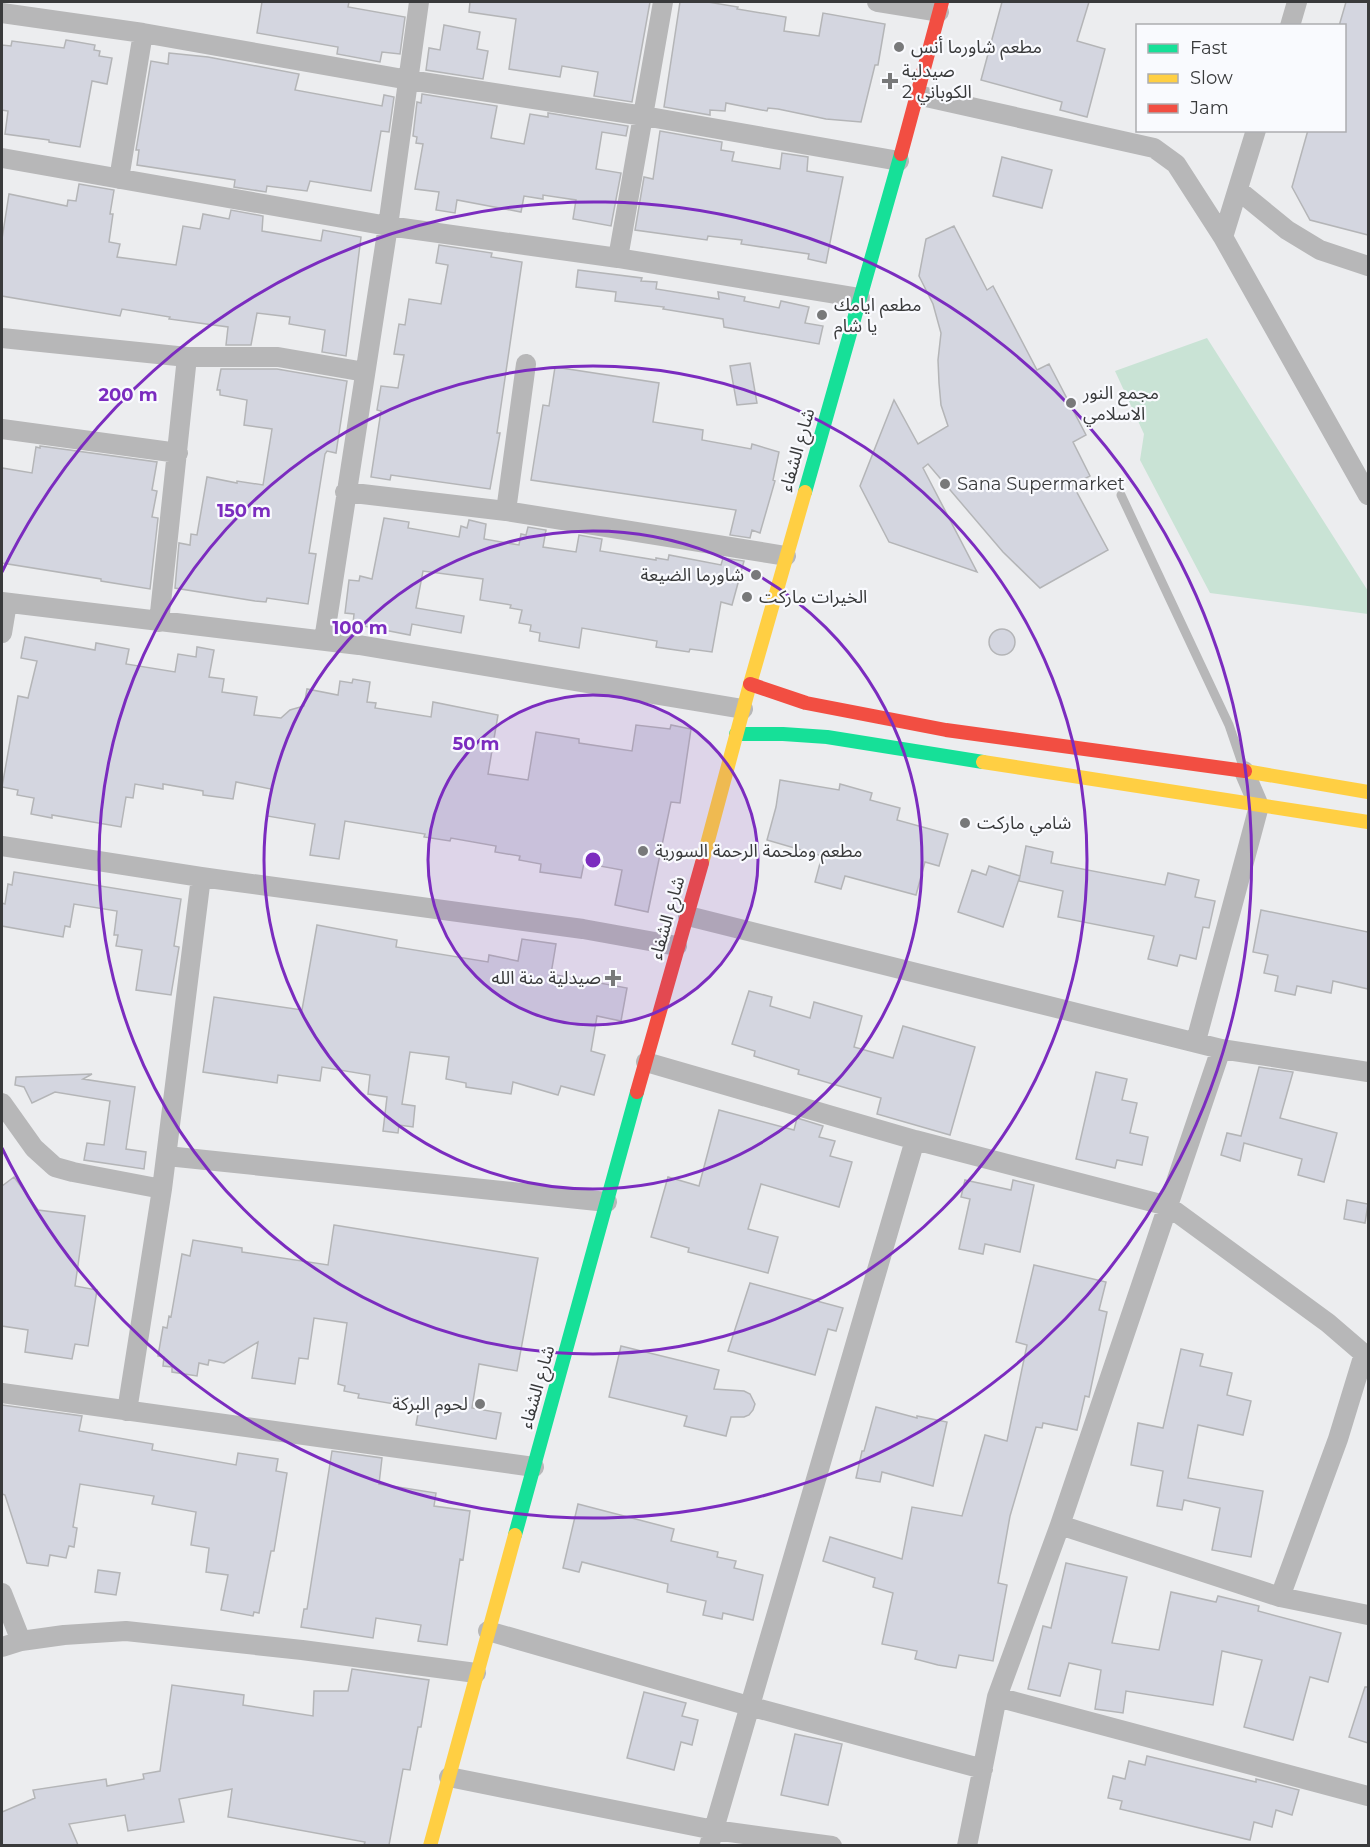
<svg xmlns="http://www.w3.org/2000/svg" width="1370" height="1847" font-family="Montserrat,'Noto Sans Arabic',sans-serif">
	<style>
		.green { fill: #c9e3d5 }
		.building { fill: #d4d6e0; stroke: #b4b5b7; stroke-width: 1.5 }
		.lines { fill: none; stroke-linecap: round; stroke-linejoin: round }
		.lane { stroke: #b7b7b8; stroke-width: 9 }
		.street { stroke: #b7b7b8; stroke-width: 20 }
		.fast { stroke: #16e098; stroke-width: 14 }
		.slow { stroke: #ffcf43; stroke-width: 14 }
		.jam { stroke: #f24e42; stroke-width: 14 }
		.ring { fill: none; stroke: #7b2cbf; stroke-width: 3 }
		.poi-dot { fill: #78797a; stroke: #f9fafe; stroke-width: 2 }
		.labels { text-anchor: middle; stroke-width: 4.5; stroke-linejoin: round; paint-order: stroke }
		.poi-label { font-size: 18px; fill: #393a3b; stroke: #f9fafe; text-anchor: start }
		.street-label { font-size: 18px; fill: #393a3b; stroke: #f9fafe }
		.centre { fill: #7b2cbf; stroke: #f9fafe; stroke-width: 3 }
		.ring-label { font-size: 18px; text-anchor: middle; font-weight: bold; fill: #7b2cbf; stroke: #f9fafe; stroke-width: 4.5; stroke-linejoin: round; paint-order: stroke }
	</style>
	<rect width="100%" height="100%" fill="#ecedef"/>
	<!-- green -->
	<path class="green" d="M1207,338L1368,591V614L1210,593L1140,460L1144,434L1115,371Z"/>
	<!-- building -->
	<path class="building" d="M262,2H349L348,7L405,17L400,54L382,52L380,62L337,54L338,47L257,33Z
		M470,2H650L632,102L594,96L598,72L562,66L560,77L509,69L516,19L469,12Z
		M680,2H708L738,7L737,9L786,17L784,31L819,36L823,13L885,24L878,65H875L861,122L826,119L778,109L768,108L767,111L726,103L725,111L710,110V115L664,107Z
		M1002,2H1089L1077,41L1105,49L1087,117L1060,110L1062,102L981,80Z
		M1346,2H1368V235L1310,220L1292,187L1308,130H1344V26H1339Z
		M444,25L480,32L477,49L488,51L483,79L426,70L429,48L440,50Z
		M66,40L95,45L94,50L100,51L99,56L112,58L107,84L92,81L80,147L49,142V140L5,134L8,111L2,110V45L11,46L12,41L64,48Z
		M169,53L208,57L299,74L295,90L382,106L384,95L394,97L389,132L381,131L371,191L310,181L307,191L267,186L266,192L234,187L235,180L137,165L139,150H136L151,61L168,64Z
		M422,94L497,106L491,138L524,144L530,114L548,117V113L628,126L626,136L602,132L596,169L621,173L611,226L573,219L576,200L543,195V199L524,196L521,212L457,200L455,213L436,210L439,192L415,189L423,144L416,143L417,137L413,136L417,102L421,103Z
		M660,131L722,142L721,150L734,152L732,161L780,169L782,153L808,157L807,171L843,177L826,263L808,259L809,254L741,244L742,240L708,236L707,240L635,230L644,177L653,179Z
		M1002,157L1052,170L1042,208L993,196Z
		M79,184L114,190L110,214H113L109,242L120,244L117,257L176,265L183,226L200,229L203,214L229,219L231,210L263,216L262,231L321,241L323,230L361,237L346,356L322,352L325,330L289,324L290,317L257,313L251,345H226L228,327L169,319L170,317L122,309L120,316L2,296V239L9,194L67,206L68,200L76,201Z
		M954,226L987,290L993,286L1037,370L1049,364L1086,435L1073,442L1090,476L1073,485L1108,550L1040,588L1003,552L928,464L923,468L977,572L889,542L860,486L894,400L918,444L948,426L941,405L939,383L938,360L941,333L933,304L919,276L926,239Z
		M439,245L492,253L491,257L522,262L497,433H500L490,489L391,475L390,480L371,477L381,411L377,410L381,386L398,388L404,355L394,354L399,324L405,325L409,299L441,304L448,265L436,263Z
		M578,270L642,278L641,281L657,282L656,289L719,299L718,292L745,297L744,301L779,308L781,301L809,307L805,323L823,326L819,344L724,327L723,319L663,309L664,307L615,301L616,292L576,287Z
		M750,363L757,403L737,405L730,366Z
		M555,367L659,383L653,422L703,430L702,440L751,449L752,444L779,452L773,480L775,481L760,533L752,530L750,538L730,535L736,510L531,480L543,405L549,406Z
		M221,369H277L347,381L336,453L327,451L325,454L309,553L316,554L308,604L267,598L266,602L255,601L175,588L179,543L190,545L191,534L197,535L207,477L237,483V481L263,485L272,429L244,425L247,400L220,395V390H217Z
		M40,446L157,462L152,490L157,491L152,517L158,518L150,589L101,581V579L2,563V468L32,473L36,447L40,448Z
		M384,518L409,522L408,528L459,537L461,526L467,528L469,520L486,524L484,539L519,545L521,534L526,535L528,527L546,530L543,547L576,552L579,535L602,539L600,551L656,560V558L668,560L669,555L721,565L723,558L744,561L732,605L721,602L712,652L690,649L689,652L656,647L657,641L582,628L579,648L539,641L540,633L530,631L531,625L519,623L522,610L510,608L511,605L480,600L483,579L423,571L416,608L464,616L461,633L412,624L410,635L353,624L354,614L345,613L349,580L359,581L360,576L372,579Z
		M989 642a13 13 0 1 1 26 0a13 13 0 1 1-26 0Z
		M25,637L95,650L96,643L129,649L126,664L175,672L178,654L196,657L197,647L214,650L209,677L224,679L222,692L257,697L254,715L281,718L290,710L304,706L307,689L338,695L340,681L352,683L353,679L370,682L367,702L376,703L375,708L431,717L433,702L498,715L488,774L528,780L536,732L579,739V743L632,751L636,725L670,729L671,725L691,729L680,803L671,802L648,912L615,905L622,870L584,863L581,878L540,872L541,864L519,860L520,856L495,852L496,846L451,838L450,841L424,837L425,834L345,821L339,859L310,855L315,824L267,816L271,789L236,782L233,799L203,795V791L163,784V789L135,784L133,798L126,797L121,827L52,815V818L31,814L34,798L17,795L18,790L2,787L18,696L28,698L37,661L21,658Z
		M780,780L839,790L840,784L872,793L870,800L900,808L897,820L948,834L939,866L925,862L916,895L845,876L841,889L815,882L822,856L767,840L776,807Z
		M1026,846L1053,852L1051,863L1165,885L1168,873L1199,880L1195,897L1215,901L1209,928L1203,927L1196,959L1180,955L1177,966L1148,959L1154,936L1058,917L1063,891L1019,881Z
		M989,866L1020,876L1003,927L958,912L972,870L986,875Z
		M14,872L181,899L174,946L179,947L171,995L136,990L142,950L116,946L118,935H114L117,911L74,904L70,927L65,926L63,937L2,926V903L5,904L8,884L12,885Z
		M1261,910L1368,932V989L1333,981L1331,993L1297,986L1295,995L1275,991L1278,976L1264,973L1268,955L1253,952Z
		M317,925L397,940L396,947L488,962L489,955L518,961L522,939L556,944L551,974L627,988L621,1021L597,1016L591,1051L605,1055L594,1095L561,1086L558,1095L513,1082L511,1094L466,1087V1083L446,1079L449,1057L410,1052L402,1104L415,1106L413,1127L399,1125L398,1133L383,1131L387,1097L368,1094L370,1075L322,1067L320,1081L278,1075L277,1083L203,1072L214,997L302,1010Z
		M749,991L772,997L770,1006L810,1018L814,1002L862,1016L854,1047L893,1058L903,1026L975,1047L950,1135L877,1114L881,1098L798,1074L799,1070L754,1056L755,1051L732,1044Z
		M1259,1067L1293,1072L1280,1118L1337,1133L1324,1182L1298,1175L1302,1159L1244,1143L1240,1161L1221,1155L1227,1133L1241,1136Z
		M1096,1072L1127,1079L1122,1100L1137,1103L1130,1133L1148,1137L1142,1165L1117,1160L1115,1168L1076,1159Z
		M92,1074L83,1079L135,1087L126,1149L146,1152L144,1169L84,1160L87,1143L104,1145L110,1101L55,1092L32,1103L24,1087L15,1085L16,1077Z
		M719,1110L794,1130L797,1118L823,1126L819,1137L835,1141L830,1156L852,1162L839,1207L761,1184L748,1229L778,1237L768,1273L688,1252L689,1248L651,1237L668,1177L699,1186Z
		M14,1177L38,1210L85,1216L75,1286L97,1290L88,1346L75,1344L72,1359L25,1352L28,1330L2,1326V1186Z
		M965,1180L1011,1190L1013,1180L1034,1185L1020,1252L985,1244L983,1254L959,1249L970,1199L961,1197Z
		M1347,1200L1368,1204L1365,1223L1344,1219Z
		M334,1225L538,1258L517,1371L479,1364L472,1408L501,1413L496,1439L416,1425L419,1408L358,1398L359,1394L344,1391L345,1386L338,1384L347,1323L314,1318L308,1359L299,1358L295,1384L252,1378L258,1342L224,1363L209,1360L208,1365L199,1363L197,1376L172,1372V1367L163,1366L164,1357L158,1356L163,1327L167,1328L169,1316L171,1317L182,1254L190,1256L193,1240L242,1248V1252L328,1265Z
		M1034,1265L1106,1282L1099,1310L1107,1312L1089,1397L1085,1396L1077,1430L1043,1423L1042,1428L1036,1427L1010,1516L998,1583L1007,1585L993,1661L959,1655L956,1668L938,1665L915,1659L917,1651L882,1644L893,1593L873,1587L875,1578L823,1561L830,1537L902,1559L912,1507L962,1516L985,1435L1007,1441L1027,1345L1016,1342Z
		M750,1283L843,1308L836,1331L828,1329L815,1375L728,1351Z
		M621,1346L719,1370L714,1389L744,1391L750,1394L755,1404L753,1410L749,1415L744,1417H731L726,1436L684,1426L687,1416L609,1397Z
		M1181,1349L1203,1354L1200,1366L1232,1373L1227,1395L1251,1401L1243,1435L1198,1425L1188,1478L1263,1491L1251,1557L1212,1550L1220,1508L1184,1500L1182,1510L1157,1506L1163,1471L1131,1465L1138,1423L1163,1428Z
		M2,1405L82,1416L79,1431L153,1444L152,1450L236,1465L238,1453L278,1459L276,1471L287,1473L274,1551H271L259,1613L254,1612L253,1616L221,1610L228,1575L206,1572L209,1548L191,1545L196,1512L152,1504L154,1496L80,1484L73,1527L77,1528L74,1547L69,1546L66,1558L50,1555L48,1566L27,1563L5,1495L2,1494Z
		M876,1407L917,1418V1416L947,1422L933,1486L882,1472L880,1482L856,1478L862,1451H864Z
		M332,1451L382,1458L379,1484L436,1493L434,1506L470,1511L463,1560L460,1559L447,1645L418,1641L421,1625L376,1618L373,1638L301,1627L304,1609H307Z
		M578,1504L674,1529L671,1541L718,1552L717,1557L736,1561L734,1568L763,1575L753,1620L723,1613L722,1619L703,1615L706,1601L667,1592L668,1584L582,1562L579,1572L563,1568Z
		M1066,1563L1127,1577L1112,1643L1159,1650L1171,1592L1216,1602L1218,1596L1259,1606L1258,1611L1341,1633L1328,1682L1310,1677L1293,1740L1244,1727L1262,1660L1222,1651L1213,1705L1126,1691L1123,1713L1095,1709L1101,1670L1069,1663L1060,1696L1028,1689L1043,1626L1051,1628Z
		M98,1570L120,1573L116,1595L95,1592Z
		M352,1669L429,1680L421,1727H418L410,1770L403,1769L389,1845H364L365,1842L228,1817L232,1789L179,1799L184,1822L128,1831L125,1815L69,1824L78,1845H2V1812L35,1798L33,1790L106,1779L107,1786L144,1779L143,1774L160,1771L172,1685L244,1695L243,1705L313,1716L314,1691H348Z
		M1365,1687H1368V1743L1349,1737Z
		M644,1692L686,1703L682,1716L698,1720L692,1745L681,1742L674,1770L627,1758Z
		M795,1734L842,1744L828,1805L781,1795Z
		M1147,1756L1256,1782V1779L1299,1790L1292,1815L1276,1810L1272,1827L1254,1822L1250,1840L1120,1809L1122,1801L1108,1798L1113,1776L1125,1779L1129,1761L1145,1765Z"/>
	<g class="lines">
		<!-- lane -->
		<path class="lane" d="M1121,495L1229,725L1243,766"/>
		<!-- street -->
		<path class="street" d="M877,2L939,12
			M2,13L143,33L409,80L644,116L899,161
			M1290,26L1297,2
			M917,95L1154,148L1176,164L1223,237L1368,495
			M2,158L388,226L618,258L860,298
			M119,179L143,33
			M1238,190L1287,230L1320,250L1368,266
			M1223,237L1256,130
			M618,258L663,2
			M2,338L187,357H278L365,372
			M2,429L178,453
			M345,492L506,511L786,556
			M506,511L526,364
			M2,602L359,645L743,709
			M159,622L187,357
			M2,633L7,603
			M324,640L388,226L419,2
			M2,846L201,877L583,929L677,946
			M688,916L1221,1049L1368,1072
			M1196,1041L1259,806L1244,771
			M646,1062L915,1140L1168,1206L1328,1323L1364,1354L1368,1355
			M2,1103L34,1148L55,1167L73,1172L162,1189
			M167,1156L607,1202
			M2,1393L534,1467
			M127,1411L162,1189L201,877
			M1060,1525L1280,1597L1368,1615
			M2,1593L21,1641
			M1280,1597L1338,1439L1364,1354
			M488,1631L749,1706L983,1769
			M2,1647L21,1641L64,1635L126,1631L302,1650L476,1673
			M997,1697L1368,1796
			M449,1777L714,1830L832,1846
			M709,1846L915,1140
			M967,1846L997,1697L1060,1525L1221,1049"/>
		<!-- fast -->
		<path class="fast" d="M805,492L901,154
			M736,734H783L827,737L983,762
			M515,1535L637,1092"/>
		<!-- slow -->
		<path class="slow" d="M983,762L1368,822
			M1245,771L1368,792
			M702,863L750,684L805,492
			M430,1846L515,1535"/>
		<!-- jam -->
		<path class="jam" d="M901,154L942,2
			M750,684L806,703L946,730L1245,771
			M637,1092L702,863"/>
	</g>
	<!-- distance rings -->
	<circle cx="593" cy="860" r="165" fill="#7b2cbf" fill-opacity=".12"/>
	<g class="ring">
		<circle cx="593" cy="860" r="165"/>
		<circle cx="593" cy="860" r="329"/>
		<circle cx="593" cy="860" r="494"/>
		<path d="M2 572A658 658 0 1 1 2 1148"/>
	</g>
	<!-- markers -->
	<g class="poi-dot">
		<circle cx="899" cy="47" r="6"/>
		<path d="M887 72h6v6h6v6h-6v6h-6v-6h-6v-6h6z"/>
		<circle cx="822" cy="315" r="6"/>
		<circle cx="1071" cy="403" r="6"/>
		<circle cx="945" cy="484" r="6"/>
		<circle cx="756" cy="575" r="6"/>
		<circle cx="747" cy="597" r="6"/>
		<circle cx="965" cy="823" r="6"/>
		<circle cx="643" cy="851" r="6"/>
		<path d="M610 969h6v6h6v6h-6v6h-6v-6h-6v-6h6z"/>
		<circle cx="480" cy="1404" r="6"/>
	</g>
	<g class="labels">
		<!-- poi labels -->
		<g class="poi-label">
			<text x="911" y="53">مطعم شاورما أنس</text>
			<text x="902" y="77">صيدلية<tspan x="902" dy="21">الكوباني 2</tspan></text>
			<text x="834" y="311">مطعم ايامك<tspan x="834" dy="21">يا شام</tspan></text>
			<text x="1083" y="399">مجمع النور<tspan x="1083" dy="21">الاسلامي</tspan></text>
			<text x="957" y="490">Sana Supermarket</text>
			<text x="744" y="581" text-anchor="end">شاورما الضيعة</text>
			<text x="759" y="603">الخيرات ماركت</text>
			<text x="977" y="829">شامي ماركت</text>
			<text x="655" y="857">مطعم وملحمة الرحمة السورية</text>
			<text x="601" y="984" text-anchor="end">صيدلية منة الله</text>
			<text x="468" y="1410" text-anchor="end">لحوم البركة</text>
		</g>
		<!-- street labels -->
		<g class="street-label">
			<text transform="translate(797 450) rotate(-74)" y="6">شارع الشفاء</text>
			<text transform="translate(667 918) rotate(-74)" y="6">شارع الشفاء</text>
			<text transform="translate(537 1387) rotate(-74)" y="6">شارع الشفاء</text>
		</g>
	</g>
	<circle cx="593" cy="860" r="9" class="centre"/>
	<g class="ring-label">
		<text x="128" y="401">200 m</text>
		<text x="244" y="517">150 m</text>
		<text x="360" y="634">100 m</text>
		<text x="476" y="750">50 m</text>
	</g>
	<!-- border -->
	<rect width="1370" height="1847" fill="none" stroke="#393a3b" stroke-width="6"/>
	<!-- legend -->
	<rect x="1136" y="24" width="210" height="108" fill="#f9fafe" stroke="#acadb0" stroke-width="1.5"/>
	<rect x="1148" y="44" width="30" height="9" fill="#16e098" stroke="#acadb0" stroke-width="1.5"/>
	<text x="1190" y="54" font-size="18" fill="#393a3b">Fast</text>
	<rect x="1148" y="74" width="30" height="9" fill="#ffcf43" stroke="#acadb0" stroke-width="1.5"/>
	<text x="1190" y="84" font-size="18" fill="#393a3b">Slow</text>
	<rect x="1148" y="104" width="30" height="9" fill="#f24e42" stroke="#acadb0" stroke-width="1.5"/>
	<text x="1190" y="114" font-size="18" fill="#393a3b">Jam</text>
</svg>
